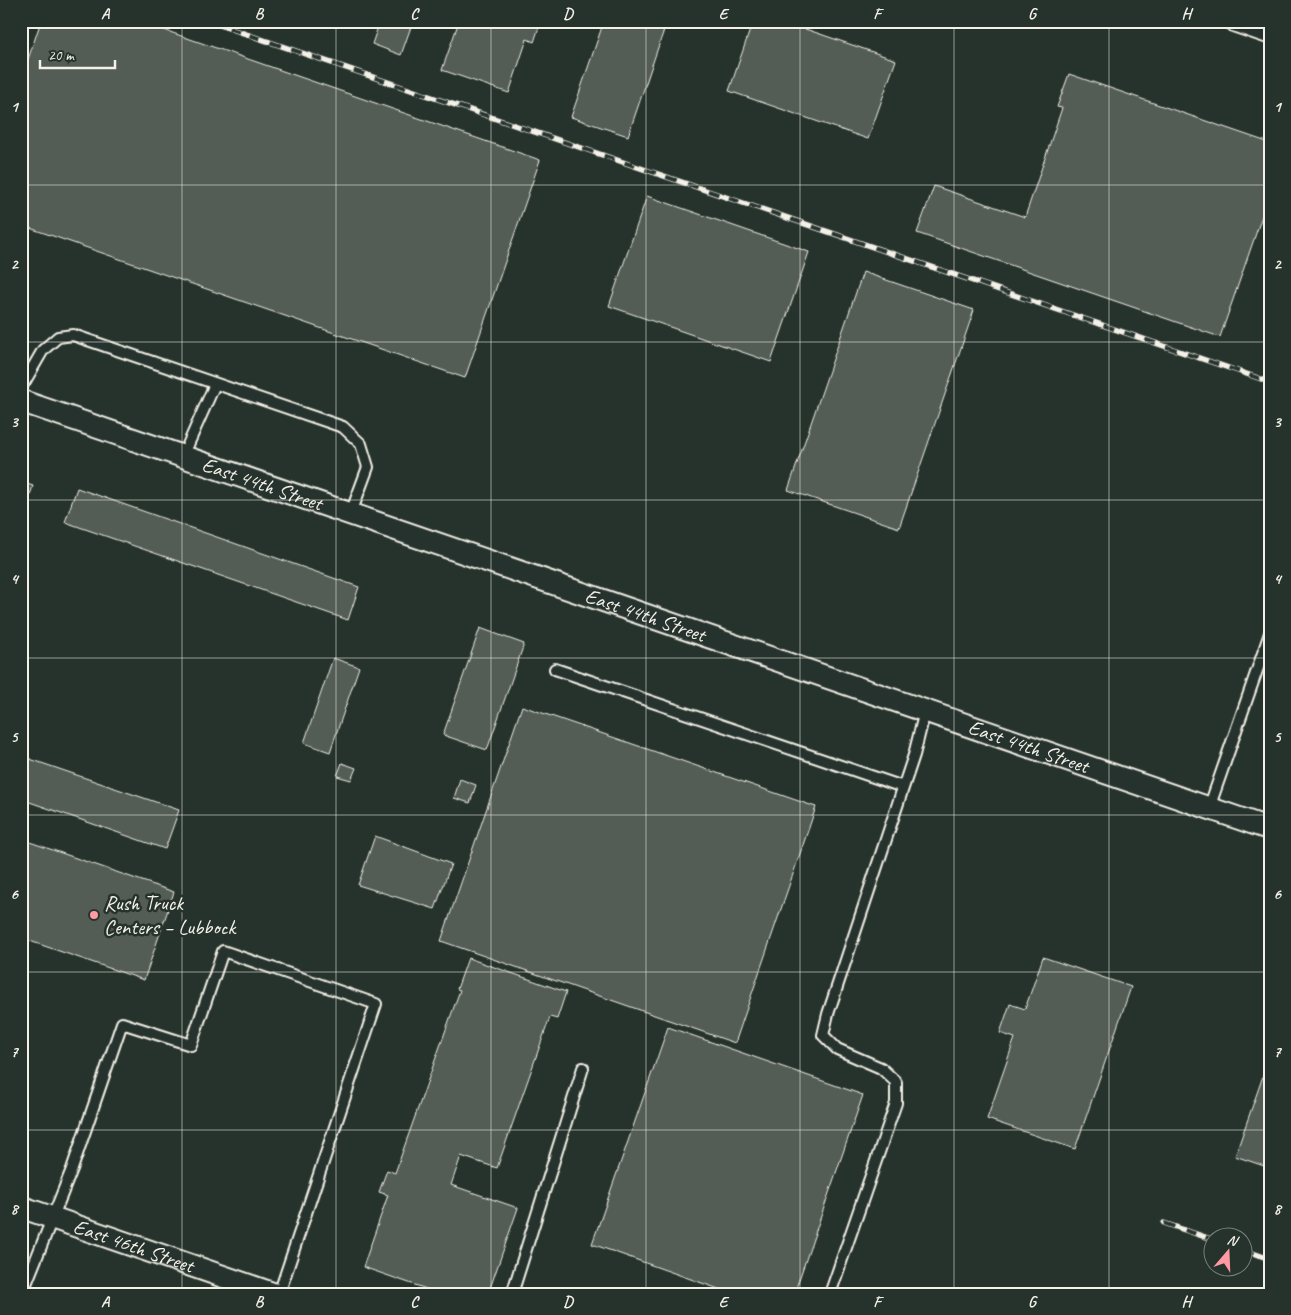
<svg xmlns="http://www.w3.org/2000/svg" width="1291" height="1315" font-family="Caveat,sans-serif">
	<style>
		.building { fill: #525c55; stroke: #f4f1e8 }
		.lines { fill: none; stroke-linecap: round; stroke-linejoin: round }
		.service-casing { stroke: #f4f1e8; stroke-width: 14 }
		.minor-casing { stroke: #f4f1e8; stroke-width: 25 }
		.service { stroke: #26332d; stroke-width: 10 }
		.minor { stroke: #26332d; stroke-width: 21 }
		.rail-casing { stroke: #f4f1e8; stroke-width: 5.5 }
		.rail { stroke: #26332d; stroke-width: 4; stroke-dasharray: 11; stroke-linecap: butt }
		.grid { fill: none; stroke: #f4f1e8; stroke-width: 1; stroke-opacity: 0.55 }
		.poi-dot { fill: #ff9aa2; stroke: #26332d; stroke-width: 2 }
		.labels { text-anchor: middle; stroke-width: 5; stroke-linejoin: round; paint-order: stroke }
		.street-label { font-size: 21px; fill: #f4f1e8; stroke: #26332d }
		.poi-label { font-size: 21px; fill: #f4f1e8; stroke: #26332d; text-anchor: start }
		.neatline { fill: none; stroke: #f4f1e8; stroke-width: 2 }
		.grid-label { font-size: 16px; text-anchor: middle; font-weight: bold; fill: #f4f1e8 }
	</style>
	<rect width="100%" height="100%" fill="#26332d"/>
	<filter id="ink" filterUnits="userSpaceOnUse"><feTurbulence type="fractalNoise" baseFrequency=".02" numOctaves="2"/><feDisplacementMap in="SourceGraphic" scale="10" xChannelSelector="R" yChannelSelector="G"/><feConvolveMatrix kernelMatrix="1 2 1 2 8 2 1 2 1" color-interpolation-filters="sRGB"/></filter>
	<g filter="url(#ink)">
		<!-- building -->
		<path class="building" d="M41,21H138L540,160L465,378L21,225V80Z
			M380,21H413L401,55L372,44Z
			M459,21H541L534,42L527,39L509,93L442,70Z
			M604,21H667L628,136L571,117Z
			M753,21H782L896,60L868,139L729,91Z
			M1069,74L1270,143V193L1220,337L917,233L934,186L1025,217L1062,108L1057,107Z
			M647,196L809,252L771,362L609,306Z
			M863,272L974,310L899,528L788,490Z
			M21,482L33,486L21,522Z
			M77,488L359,587L348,620L65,522Z
			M480,628L524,644L487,750L443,735Z
			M333,658L359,667L330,752L304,743Z
			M522,706L816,807L735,1043L441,941Z
			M21,756L179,810L165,849L21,799Z
			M342,763L356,768L351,780L337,776Z
			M460,779L476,785L470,803L454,798Z
			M375,836L451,864L435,909L358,885Z
			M21,839L174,892L144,980L21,938Z
			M1043,957L1131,987L1075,1149L987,1119L1015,1038L1000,1033L1010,1004L1025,1009Z
			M468,958L566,992L557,1019L550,1017L497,1168L461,1156L451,1185L518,1208L488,1294H441L363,1267L388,1195L379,1192L387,1170L395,1173L460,990L457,989Z
			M668,1027L863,1095L794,1294H733L592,1244Z
			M1270,1056V1168L1235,1156Z"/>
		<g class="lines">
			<!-- service casing -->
			<g class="service-casing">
				<path id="service" d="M21,388L43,350L58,337L73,335L343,427L361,444L368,467L351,513
					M183,456L215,384
					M555,669L903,787
					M1209,808L1270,633
					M22,1294L72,1169L122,1023L191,1045L223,951L376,1004L279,1294
					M512,1294L583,1068
					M830,1294L896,1103V1082L881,1068L837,1049L823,1035L828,1014L914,755L925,711"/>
			</g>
			<!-- minor casing -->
			<g class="minor-casing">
				<g id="minor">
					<path d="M1235,21L1270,33"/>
					<path id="s1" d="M21,401L1270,829"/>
					<path id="s2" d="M21,1207L274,1294"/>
				</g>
			</g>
			<!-- service -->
			<use href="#service" class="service"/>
			<!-- minor -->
			<use href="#minor" class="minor"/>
			<!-- rail casing -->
			<g class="rail-casing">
				<path id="rail" d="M208,21L1270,382
					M1164,1223L1214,1240
					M1244,1250L1270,1259"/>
			</g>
			<!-- rail -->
			<use href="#rail" class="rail"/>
		</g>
	</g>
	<!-- grid -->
	<path class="grid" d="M182,21V1294M336,21V1294M491,21V1294M646,21V1294M800,21V1294M954,21V1294M1109,21V1294M21,185H1270M21,342H1270M21,500H1270M21,658H1270M21,815H1270M21,972H1270M21,1130H1270"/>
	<!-- markers -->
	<circle class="poi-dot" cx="94" cy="915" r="5"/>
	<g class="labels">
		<!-- street labels -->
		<g class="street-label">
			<text dy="7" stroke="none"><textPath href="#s1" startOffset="255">East 44th Street</textPath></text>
			<text dy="7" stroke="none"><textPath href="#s1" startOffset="660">East 44th Street</textPath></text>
			<text dy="7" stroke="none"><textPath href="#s1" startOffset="1065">East 44th Street</textPath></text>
			<text dy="7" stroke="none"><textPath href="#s2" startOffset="119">East 46th Street</textPath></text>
		</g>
		<!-- poi labels -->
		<g class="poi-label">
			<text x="104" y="910">Rush Truck<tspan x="104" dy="24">Centers – Lubbock</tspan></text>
		</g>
	</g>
	<!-- margin -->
	<rect width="1291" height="1315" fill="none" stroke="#26332d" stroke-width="55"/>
	<!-- north arrow -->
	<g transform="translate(1228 1252) rotate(19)"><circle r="24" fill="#26332d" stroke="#787f78"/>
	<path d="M0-4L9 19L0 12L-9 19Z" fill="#ff9aa2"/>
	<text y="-8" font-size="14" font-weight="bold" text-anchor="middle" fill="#f4f1e8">N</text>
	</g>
	<!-- scale -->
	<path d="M40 60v8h75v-8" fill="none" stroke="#f4f1e8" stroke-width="2.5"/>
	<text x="48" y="60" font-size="15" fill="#f4f1e8" stroke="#26332d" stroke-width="4" paint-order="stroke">20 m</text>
	<rect x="28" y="28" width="1236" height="1260" class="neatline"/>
	<g class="grid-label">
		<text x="105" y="19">A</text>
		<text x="259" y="19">B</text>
		<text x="414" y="19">C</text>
		<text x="568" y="19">D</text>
		<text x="723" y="19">E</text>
		<text x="877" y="19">F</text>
		<text x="1032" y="19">G</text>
		<text x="1186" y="19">H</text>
		<text x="14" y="112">1</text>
		<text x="1277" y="112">1</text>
		<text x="14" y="269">2</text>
		<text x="1277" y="269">2</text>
		<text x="14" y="427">3</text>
		<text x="1277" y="427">3</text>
		<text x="14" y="584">4</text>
		<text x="1277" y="584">4</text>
		<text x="14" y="742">5</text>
		<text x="1277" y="742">5</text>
		<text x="14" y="899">6</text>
		<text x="1277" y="899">6</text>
		<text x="14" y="1057">7</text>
		<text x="1277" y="1057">7</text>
		<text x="14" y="1214">8</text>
		<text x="1277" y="1214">8</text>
		<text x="105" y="1307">A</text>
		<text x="259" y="1307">B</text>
		<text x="414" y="1307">C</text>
		<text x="568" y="1307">D</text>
		<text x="723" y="1307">E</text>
		<text x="877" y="1307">F</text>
		<text x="1032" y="1307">G</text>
		<text x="1186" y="1307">H</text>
	</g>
</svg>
